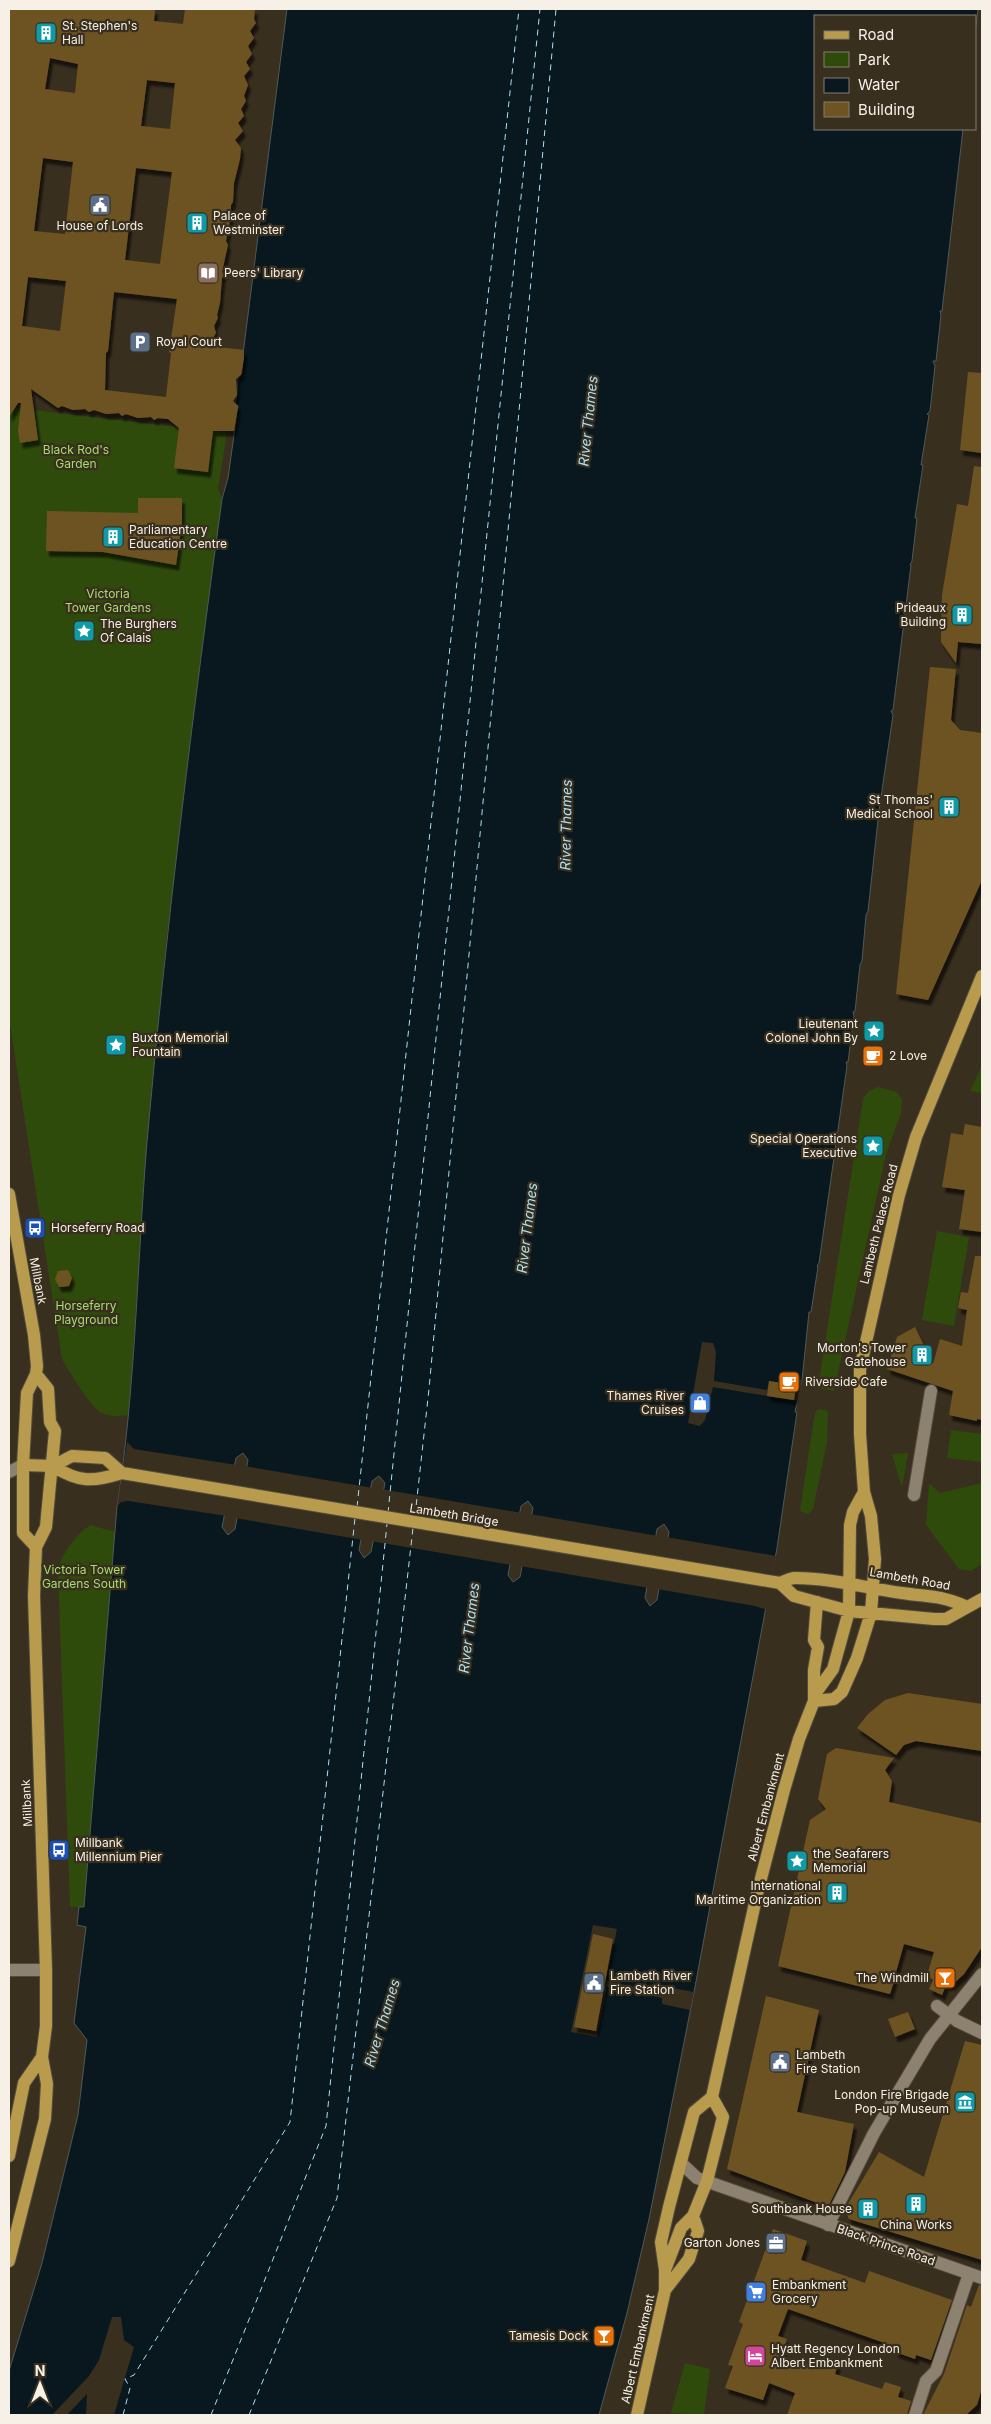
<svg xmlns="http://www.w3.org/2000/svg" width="991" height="2424" font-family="Inter,sans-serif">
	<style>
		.green { fill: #2f4b0c }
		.water { fill: #08181e; stroke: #4f595a; fill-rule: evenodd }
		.pier { fill: #392f1f }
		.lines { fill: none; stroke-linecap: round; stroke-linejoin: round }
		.ferry { stroke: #abdff5; stroke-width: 1; stroke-dasharray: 6 5; stroke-linecap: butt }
		.building { fill: #6e5324; fill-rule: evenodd; filter: url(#shadow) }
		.street-casing { stroke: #534b3d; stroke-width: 14 }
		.secondary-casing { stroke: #534b3d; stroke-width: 14 }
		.primary-casing { stroke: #534b3d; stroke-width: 14 }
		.street { stroke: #8d816f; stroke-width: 12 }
		.secondary { stroke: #8d816f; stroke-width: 12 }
		.primary { stroke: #b89b4d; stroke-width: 12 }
		.labels { text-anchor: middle; stroke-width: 4.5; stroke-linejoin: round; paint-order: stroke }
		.poi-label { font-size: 12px; fill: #f6f0e6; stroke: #392f1f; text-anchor: start }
		.park-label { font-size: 12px; fill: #a5dd6f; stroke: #392f1f }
		.street-label { font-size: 12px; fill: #f6f0e6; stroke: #392f1f }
		.water-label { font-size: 14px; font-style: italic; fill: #abdff5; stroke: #392f1f }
	</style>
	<defs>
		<filter id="shadow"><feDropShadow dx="3" dy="5.5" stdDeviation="1" flood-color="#0009"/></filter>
	</defs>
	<rect width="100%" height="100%" fill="#392f1f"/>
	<!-- green -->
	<path class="green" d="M9,407L227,433L218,488L222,499L165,950L144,1181L129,1415C121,1416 110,1417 102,1413C91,1408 69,1371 62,1359L9,1018Z
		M982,1065V1093L970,1091Z
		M878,1087L897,1092L902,1099L901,1113L886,1154L834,1391L818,1388L863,1099L869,1091Z
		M937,1231L969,1237L954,1326L922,1320Z
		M820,1409L828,1411L827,1442L813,1509L808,1514L800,1511L814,1418L816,1411Z
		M951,1430L982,1434V1462L947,1458Z
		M908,1453L902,1487L892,1454Z
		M929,1483L940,1493L982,1483V1564L971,1571L959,1569L926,1525Z
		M90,1525L116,1532L84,1907H70L58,1571C62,1552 75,1536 90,1525Z
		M685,2363L710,2369L704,2415L671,2413Z"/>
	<!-- water -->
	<path class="water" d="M287,9H978L975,33V16H815V129H963L942,311H940L941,315L936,361H933L935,366L930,411L927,414L929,415L921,465H923L915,518H917L912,561L910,565H911L893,710L891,711L893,715L879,811L868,911L866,915L862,961L860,965L855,1011L853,1012L854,1016L848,1062H846L847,1066L819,1263L817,1266L818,1267L811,1312H809L802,1380L795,1412H797L777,1548L694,1992L649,2219L627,2313L599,2415H9V2371L42,2263L78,2115L87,2040L74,2023L86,1927L77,1925L79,1907H84L117,1507C136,1386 137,1263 147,1142C166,927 193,713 222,499L228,478L238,406L235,404L237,395L238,376L242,373L243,354ZM243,1453L248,1460L235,1529L228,1535L222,1527L236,1458ZM379,1476L385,1483L371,1552L364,1558L359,1550L372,1481ZM528,1501L533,1508L520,1577L513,1582L508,1575L521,1506ZM664,1524L669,1532L657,1600L650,1606L645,1598L657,1529Z"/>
	<!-- pier -->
	<path class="pier" d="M702,1342L713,1343L716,1352L714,1381L767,1390L769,1381L782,1383L783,1376L802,1380L798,1401L713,1387L705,1420L700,1426L688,1423Z
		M127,1442L134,1449L237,1465L227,1516L128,1501L121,1502L117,1507Z
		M244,1466L373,1488L363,1540L235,1518Z
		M381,1489L522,1513L512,1565L371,1541Z
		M530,1514L658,1536L649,1588L520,1566Z
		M666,1537L776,1556L767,1610L755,1606L657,1589Z
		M593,1925L617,1929L606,1981L665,1993L667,1987L694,1992L690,2010L662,2004V1998L607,1987L597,2037L571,2032Z
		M112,2317H121L124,2340L134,2347L114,2415H86L87,2394L67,2415H52L89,2376L99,2360Z"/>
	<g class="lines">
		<!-- ferry -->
		<path class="ferry" d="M357,1507L519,9
			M388,1513L540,9
			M415,1516L429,1389L556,9
			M123,2415L130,2388L125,2379L134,2375L290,2122L355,1518
			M211,2415L326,2126L387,1524
			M249,2415L337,2198L413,1528"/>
	</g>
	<!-- building -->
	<path class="building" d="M9,9H155L154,21L183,24L185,9H255L254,19L256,23L250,31L254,38L248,46L252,54L246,62L250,69L244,76L248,85L244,96L246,101L241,109L244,116L238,123L243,131L235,140L241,148L240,159L234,183L233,202L231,205V216L226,241L228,245L222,272L224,275L222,278L220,303L217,315L218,318L214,326L216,333L208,346L244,350V358L241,375L236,379L237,395L233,401L238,406L234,431H213L208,472L174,468L179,428L168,419L158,418L154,420L151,417L138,418L126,414L122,416L119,413L106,414L94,410L89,412L85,409L73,410L62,406L58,408L31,389L38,440L20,443L18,431L21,403H18L9,417ZM50,58L78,64L75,93L45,89ZM147,80L175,83L170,129L141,126ZM43,158L73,162L65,234L34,231ZM136,168L172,172L160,264L125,260ZM28,277L66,281L60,331L22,326ZM114,292L177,299L169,352L171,353L166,397L105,390L106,353L108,351Z
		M968,372L982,373V453L960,450Z
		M974,466L982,467V644L958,642L956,663L941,642L942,595L957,504L968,506Z
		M138,498H182V523L176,565L103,552L46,551L47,511L138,513Z
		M930,667L956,669L951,720L960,730L982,733V880L928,1000L896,994Z
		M965,1124L982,1127V1232L959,1229L965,1190L942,1187L951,1133L963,1135Z
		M975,1256H982V1420L977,1419V1421L949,1415L953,1391L887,1369L897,1337L915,1327L933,1364L940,1339L962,1346L967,1310L958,1308L961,1292L968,1293Z
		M68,1270L72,1278L69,1286L59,1287L55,1279L58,1271Z
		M783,1376L797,1379L794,1400L767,1396L769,1381L782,1383Z
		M908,1693L982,1704V1751L916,1741L904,1745L896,1755L857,1728L868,1714L885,1700Z
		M836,1748L894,1758L885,1770L892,1781L889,1802L982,1823V1947L964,1974L952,1985H946L942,1995L929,1989L933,1980L929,1977L928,1972L934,1952L904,1944L896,1972L891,1970L895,1978L890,1994L778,1966L810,1820L826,1809L818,1799L827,1754Z
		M593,1934L613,1939L596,2031L574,2027Z
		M766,1996L819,2010L797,2112L854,2124L845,2172L828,2207L727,2169Z
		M908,2012L915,2029L895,2037L888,2019Z
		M965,2041L982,2045V2260L849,2219L845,2209L879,2152L924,2177Z
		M773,2229L807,2241L801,2260L865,2283L869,2271L952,2300L931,2360L916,2355L915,2359L895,2352L896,2347L788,2309L778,2336L787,2339L781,2356L818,2368L821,2359L838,2364L835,2374L882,2389L885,2382L901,2387L898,2397L911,2401L907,2415H787L795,2393L769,2383L763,2400L725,2388L733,2366L728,2365L743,2324L739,2322Z
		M979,2285L982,2286V2388L977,2405L966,2415H923L944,2374L967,2305L971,2307Z"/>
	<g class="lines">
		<!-- street casing -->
		<g class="street-casing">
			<path id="street" d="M914,1495L931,1391
				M9,1970H46
				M937,2006L957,2021L982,2033
				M681,2163L697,2178L982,2278
				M828,2225L874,2133L930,2039L982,1974
				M915,2415L926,2381L936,2371L969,2274"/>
		</g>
		<!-- secondary casing -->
		<g class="secondary-casing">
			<path id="secondary" d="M9,1472L23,1465"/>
		</g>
		<!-- primary casing -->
		<g class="primary-casing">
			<path id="primary" d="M9,1194L34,1335L37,1366L36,1374L27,1393L23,1465V1533L36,1547
				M23,1465L53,1466L72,1456L105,1458L122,1473
				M53,1466C79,1483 93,1482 122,1473L780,1583L794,1596L849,1611L934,1619H946L982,1599
				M780,1583C785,1581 790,1578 795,1578C831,1578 866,1588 902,1593C929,1597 939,1595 965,1606
				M815,1694L833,1669L849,1611L850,1525L853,1512L864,1492
				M814,1701L834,1699L842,1692L857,1658L871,1613L875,1559L871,1516L864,1492L860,1434V1369L899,1195L916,1137L982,976
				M9,2156L24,2083L42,2057
				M9,2261L45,2119L47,2084L42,2057L46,2026V1970L34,1596L36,1547L46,1527L55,1431L50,1422L48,1389L36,1374
				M665,2270L681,2228L693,2216L707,2181L723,2117L712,2097
				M665,2290L689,2259L698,2231L693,2216
				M637,2415L665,2290V2270L661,2242L669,2207L694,2112L712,2097L757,1894L784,1790L799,1739L814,1701V1670L818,1647L814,1640L817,1602"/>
		</g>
		<!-- street -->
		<use href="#street" class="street"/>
		<!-- secondary -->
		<use href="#secondary" class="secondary"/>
		<!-- primary -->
		<use href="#primary" class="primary"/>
	</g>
	<!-- icons -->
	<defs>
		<g id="building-square" transform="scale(1.125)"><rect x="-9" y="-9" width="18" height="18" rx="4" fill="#0f9aa8" stroke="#392f1f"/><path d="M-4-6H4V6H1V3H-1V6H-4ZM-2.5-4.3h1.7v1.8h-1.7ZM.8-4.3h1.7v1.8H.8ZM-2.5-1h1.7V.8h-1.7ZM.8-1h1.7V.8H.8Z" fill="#fff"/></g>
		<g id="civic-square" transform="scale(1.125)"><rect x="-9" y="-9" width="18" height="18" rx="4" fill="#5c6f8a" stroke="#392f1f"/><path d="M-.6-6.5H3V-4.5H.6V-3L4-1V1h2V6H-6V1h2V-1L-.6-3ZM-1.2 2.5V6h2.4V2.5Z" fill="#fff"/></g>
		<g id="library-square" transform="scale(1.125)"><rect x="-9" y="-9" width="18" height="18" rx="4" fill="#8d6e63" stroke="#392f1f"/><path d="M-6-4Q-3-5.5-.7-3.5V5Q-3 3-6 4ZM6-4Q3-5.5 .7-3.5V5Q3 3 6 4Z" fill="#fff"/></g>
		<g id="parking-square" transform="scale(1.125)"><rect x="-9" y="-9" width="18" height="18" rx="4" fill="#5c6f8a" stroke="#392f1f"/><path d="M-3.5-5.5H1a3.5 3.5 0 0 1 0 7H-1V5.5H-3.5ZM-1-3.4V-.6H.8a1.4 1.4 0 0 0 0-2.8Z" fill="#fff"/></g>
		<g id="sight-square" transform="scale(1.125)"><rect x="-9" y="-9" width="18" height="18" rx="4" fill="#0f9aa8" stroke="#392f1f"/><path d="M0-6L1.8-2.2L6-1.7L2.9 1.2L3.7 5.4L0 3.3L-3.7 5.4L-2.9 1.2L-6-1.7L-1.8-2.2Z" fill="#fff"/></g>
		<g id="cafe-square" transform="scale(1.125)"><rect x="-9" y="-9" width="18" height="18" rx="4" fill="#e8710a" stroke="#392f1f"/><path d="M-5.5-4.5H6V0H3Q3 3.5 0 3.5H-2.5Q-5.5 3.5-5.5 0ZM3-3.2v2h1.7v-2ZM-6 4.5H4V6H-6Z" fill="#fff"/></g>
		<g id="bus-square" transform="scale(1.125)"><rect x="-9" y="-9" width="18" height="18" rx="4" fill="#1a4fb4" stroke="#392f1f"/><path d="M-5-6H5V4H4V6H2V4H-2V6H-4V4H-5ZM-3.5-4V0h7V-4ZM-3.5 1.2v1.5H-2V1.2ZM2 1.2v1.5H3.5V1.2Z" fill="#fff"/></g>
		<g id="shop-square" transform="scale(1.125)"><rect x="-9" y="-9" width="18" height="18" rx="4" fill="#3f7fe0" stroke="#392f1f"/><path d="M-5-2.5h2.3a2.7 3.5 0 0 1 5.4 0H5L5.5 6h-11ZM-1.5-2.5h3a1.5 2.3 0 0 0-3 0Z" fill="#fff"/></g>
		<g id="bar-square" transform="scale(1.125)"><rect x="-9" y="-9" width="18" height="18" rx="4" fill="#e8710a" stroke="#392f1f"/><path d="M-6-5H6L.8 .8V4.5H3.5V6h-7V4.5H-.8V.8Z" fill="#fff"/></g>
		<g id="museum-square" transform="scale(1.125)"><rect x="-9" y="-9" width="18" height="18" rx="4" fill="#0f9aa8" stroke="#392f1f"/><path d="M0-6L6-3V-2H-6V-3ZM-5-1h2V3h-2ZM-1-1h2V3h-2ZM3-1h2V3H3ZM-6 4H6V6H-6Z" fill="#fff"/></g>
		<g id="office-square" transform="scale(1.125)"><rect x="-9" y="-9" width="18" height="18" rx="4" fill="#5c6f8a" stroke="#392f1f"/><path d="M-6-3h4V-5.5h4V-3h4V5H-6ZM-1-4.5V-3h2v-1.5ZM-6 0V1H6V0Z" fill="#fff"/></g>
		<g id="supermarket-square" transform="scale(1.125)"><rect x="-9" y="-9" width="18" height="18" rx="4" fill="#3f7fe0" stroke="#392f1f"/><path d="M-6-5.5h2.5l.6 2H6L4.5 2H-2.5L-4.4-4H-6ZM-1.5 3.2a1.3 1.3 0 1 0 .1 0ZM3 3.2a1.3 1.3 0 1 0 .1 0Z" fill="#fff"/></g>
		<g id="hotel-square" transform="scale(1.125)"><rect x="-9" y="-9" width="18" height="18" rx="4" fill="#d1479c" stroke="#392f1f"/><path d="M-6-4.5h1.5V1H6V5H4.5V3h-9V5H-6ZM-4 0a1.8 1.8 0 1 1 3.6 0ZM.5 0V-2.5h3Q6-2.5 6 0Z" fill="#fff"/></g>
	</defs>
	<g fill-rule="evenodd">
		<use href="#building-square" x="46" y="33"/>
		<use href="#civic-square" x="100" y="205"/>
		<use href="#building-square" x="197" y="223"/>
		<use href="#library-square" x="208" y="273"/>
		<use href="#parking-square" x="140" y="342"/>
		<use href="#building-square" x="113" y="537"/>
		<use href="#building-square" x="962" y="615"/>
		<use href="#sight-square" x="84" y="631"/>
		<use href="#building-square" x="949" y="807"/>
		<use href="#sight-square" x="874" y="1031"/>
		<use href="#sight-square" x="116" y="1045"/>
		<use href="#cafe-square" x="873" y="1056"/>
		<use href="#sight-square" x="873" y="1146"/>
		<use href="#bus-square" x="35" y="1228"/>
		<use href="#building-square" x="922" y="1355"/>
		<use href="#cafe-square" x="789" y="1382"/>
		<use href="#shop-square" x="700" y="1403"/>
		<use href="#bus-square" x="59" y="1850"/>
		<use href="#sight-square" x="797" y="1861"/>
		<use href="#building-square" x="837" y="1893"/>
		<use href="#bar-square" x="945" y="1978"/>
		<use href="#civic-square" x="594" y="1983"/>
		<use href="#civic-square" x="780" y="2062"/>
		<use href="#museum-square" x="965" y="2102"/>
		<use href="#building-square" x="916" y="2204"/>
		<use href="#building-square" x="868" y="2209"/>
		<use href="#office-square" x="776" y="2243"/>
		<use href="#supermarket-square" x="756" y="2292"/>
		<use href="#bar-square" x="604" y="2336"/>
		<use href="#hotel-square" x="755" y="2356"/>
	</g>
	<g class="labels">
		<!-- poi labels -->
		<g class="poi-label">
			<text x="62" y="30">St. Stephen's<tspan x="62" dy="14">Hall</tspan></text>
			<text x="213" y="220">Palace of<tspan x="213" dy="14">Westminster</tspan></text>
			<text x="100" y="230" text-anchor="middle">House of Lords</text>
			<text x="224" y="277">Peers' Library</text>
			<text x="156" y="346">Royal Court</text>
			<text x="129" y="534">Parliamentary<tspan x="129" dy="14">Education Centre</tspan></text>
			<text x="946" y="612" text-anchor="end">Prideaux<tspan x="946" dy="14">Building</tspan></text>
			<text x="100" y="628">The Burghers<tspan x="100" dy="14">Of Calais</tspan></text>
			<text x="933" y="804" text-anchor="end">St Thomas'<tspan x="933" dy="14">Medical School</tspan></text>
			<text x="858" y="1028" text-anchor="end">Lieutenant<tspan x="858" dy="14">Colonel John By</tspan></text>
			<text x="132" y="1042">Buxton Memorial<tspan x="132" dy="14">Fountain</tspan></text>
			<text x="889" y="1060">2 Love</text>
			<text x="857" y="1143" text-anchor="end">Special Operations<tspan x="857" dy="14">Executive</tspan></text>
			<text x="51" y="1232">Horseferry Road</text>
			<text x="906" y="1352" text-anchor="end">Morton's Tower<tspan x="906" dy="14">Gatehouse</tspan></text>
			<text x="805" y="1386">Riverside Cafe</text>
			<text x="684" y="1400" text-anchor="end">Thames River<tspan x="684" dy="14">Cruises</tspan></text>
			<text x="75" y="1847">Millbank<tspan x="75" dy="14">Millennium Pier</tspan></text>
			<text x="813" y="1858">the Seafarers<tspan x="813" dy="14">Memorial</tspan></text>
			<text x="821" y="1890" text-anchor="end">International<tspan x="821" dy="14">Maritime Organization</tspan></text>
			<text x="610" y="1980">Lambeth River<tspan x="610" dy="14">Fire Station</tspan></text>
			<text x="929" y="1982" text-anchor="end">The Windmill</text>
			<text x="796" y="2059">Lambeth<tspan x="796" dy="14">Fire Station</tspan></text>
			<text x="949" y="2099" text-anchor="end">London Fire Brigade<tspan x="949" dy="14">Pop-up Museum</tspan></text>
			<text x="852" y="2213" text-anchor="end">Southbank House</text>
			<text x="916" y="2229" text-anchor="middle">China Works</text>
			<text x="760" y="2247" text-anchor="end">Garton Jones</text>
			<text x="772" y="2289">Embankment<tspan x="772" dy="14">Grocery</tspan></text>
			<text x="588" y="2340" text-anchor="end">Tamesis Dock</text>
			<text x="771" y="2353">Hyatt Regency London<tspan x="771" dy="14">Albert Embankment</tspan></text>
		</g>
		<!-- park labels -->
		<g class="park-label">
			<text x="76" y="454">Black Rod's<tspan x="76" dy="14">Garden</tspan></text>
			<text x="108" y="598">Victoria<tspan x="108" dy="14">Tower Gardens</tspan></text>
			<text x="86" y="1310">Horseferry<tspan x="86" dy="14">Playground</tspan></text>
			<text x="84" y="1574">Victoria Tower<tspan x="84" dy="14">Gardens South</tspan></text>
		</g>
		<!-- street labels -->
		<g class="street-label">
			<text transform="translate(879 1224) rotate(-76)" y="4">Lambeth Palace Road</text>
			<text transform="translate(38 1281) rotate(79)" y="4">Millbank</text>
			<text transform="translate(454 1515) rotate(9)" y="4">Lambeth Bridge</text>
			<text transform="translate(910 1579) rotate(10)" y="4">Lambeth Road</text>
			<text transform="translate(27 1803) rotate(-93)" y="4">Millbank</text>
			<text transform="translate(766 1807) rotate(-75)" y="4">Albert Embankment</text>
			<text transform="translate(886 2245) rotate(19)" y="4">Black Prince Road</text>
			<text transform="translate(638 2349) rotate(-77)" y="4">Albert Embankment</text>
		</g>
		<!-- water labels -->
		<g class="water-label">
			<text transform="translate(588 421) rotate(-84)" y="5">River Thames</text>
			<text transform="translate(566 825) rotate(-89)" y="5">River Thames</text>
			<text transform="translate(527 1228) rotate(-83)" y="5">River Thames</text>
			<text transform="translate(469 1628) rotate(-83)" y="5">River Thames</text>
			<text transform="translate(382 2023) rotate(-73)" y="5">River Thames</text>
		</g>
	</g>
	<!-- border -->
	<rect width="991" height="2424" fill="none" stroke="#f6f0e6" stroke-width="20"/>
	<!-- legend -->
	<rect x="814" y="15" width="162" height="115" fill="#392f1f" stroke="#857c6f"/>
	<rect x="824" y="31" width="25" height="8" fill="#b89b4d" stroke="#857c6f"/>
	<text x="858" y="40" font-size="15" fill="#f6f0e6">Road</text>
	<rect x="824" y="52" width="25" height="15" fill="#2f4b0c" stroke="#857c6f"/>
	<text x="858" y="65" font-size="15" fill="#f6f0e6">Park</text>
	<rect x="824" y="78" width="25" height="15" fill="#08181e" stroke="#857c6f"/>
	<text x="858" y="90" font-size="15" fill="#f6f0e6">Water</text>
	<rect x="824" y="102" width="25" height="15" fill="#6e5324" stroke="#857c6f"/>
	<text x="858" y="115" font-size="15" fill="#f6f0e6">Building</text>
	<!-- north arrow -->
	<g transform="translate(40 2384)" stroke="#392f1f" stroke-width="4" paint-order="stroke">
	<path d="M0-4L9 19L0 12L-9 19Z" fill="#f6f0e6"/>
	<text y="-8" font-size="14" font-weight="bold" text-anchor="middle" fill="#f6f0e6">N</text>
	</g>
</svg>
